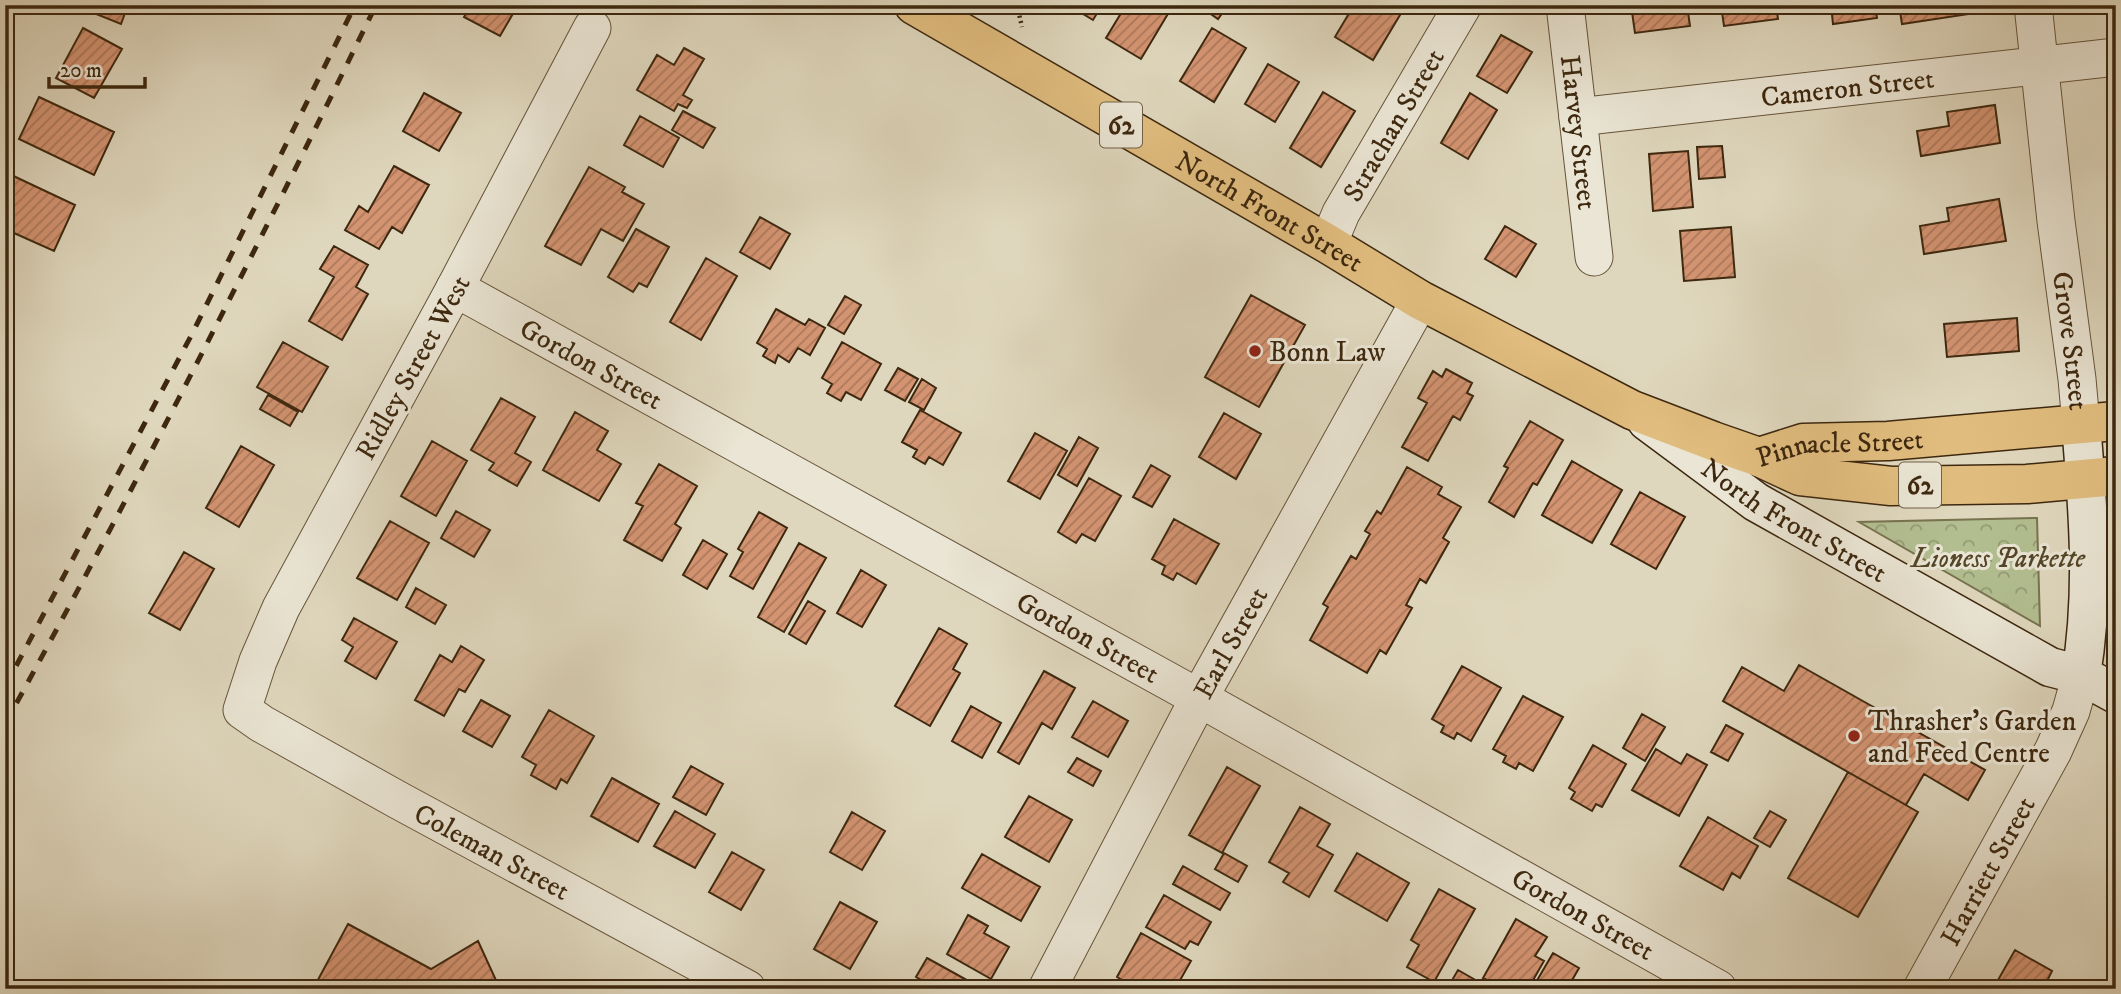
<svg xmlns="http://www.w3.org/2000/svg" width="2121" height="994" font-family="'IM FELL DW Pica',serif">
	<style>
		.park { fill: url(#park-crowns); stroke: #787350; stroke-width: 2 }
		.building { fill: url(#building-hatch); stroke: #3d280f; stroke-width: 2 }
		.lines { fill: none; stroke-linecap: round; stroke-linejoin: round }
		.street-casing { stroke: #66543a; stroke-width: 39 }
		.secondary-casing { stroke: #3d280f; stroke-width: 41 }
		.primary-casing { stroke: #3d280f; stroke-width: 41 }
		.path { stroke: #3d280f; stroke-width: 4.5; stroke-dasharray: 2 3.5; stroke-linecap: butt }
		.street { stroke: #eae5d4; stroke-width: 37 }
		.secondary { stroke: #eae5d4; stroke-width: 38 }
		.primary { stroke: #e0bc7e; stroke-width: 38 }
		.rail { stroke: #3d280f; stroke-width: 5; stroke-dasharray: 12 12; stroke-linecap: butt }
		.poi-dot { fill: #8f2418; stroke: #eae5d4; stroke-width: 2.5 }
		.labels { text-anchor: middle; stroke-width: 6; stroke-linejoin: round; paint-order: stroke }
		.shield { fill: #eae5d4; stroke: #71614a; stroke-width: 2 }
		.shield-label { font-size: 26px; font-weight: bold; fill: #3d280f }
		.street-label { font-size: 28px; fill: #3d280f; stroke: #eae5d4 }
		.poi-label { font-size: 28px; fill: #3d280f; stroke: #eae5d4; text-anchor: start }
		.park-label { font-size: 28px; font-style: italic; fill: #544629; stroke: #eae5d4 }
	</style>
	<defs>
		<pattern id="park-crowns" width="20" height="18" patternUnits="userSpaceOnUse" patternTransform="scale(1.75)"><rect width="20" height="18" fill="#b2be90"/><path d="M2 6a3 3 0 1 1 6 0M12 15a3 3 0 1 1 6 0" fill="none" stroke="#929a74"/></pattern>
		<pattern id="building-hatch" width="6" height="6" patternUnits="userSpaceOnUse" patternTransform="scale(1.75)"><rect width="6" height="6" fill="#d49472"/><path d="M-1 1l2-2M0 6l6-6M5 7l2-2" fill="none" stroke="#ad795c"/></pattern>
	</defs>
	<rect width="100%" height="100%" fill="#dfd7bd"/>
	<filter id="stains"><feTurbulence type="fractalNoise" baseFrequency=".00286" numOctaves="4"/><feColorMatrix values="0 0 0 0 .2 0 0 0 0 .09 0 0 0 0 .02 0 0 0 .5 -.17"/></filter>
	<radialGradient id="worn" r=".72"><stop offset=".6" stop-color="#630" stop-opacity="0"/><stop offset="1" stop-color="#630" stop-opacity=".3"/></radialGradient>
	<!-- park -->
	<path class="park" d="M2037,518L2040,626L1859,522Z"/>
	<!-- building -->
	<path class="building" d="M88,5H128L121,24L86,10Z
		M471,5H518L500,36L464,17Z
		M1068,5H1102L1093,20Z
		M1126,5H1158L1169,12L1141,59L1106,38Z
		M1198,5H1228L1218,19Z
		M1354,5H1366L1372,9L1374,5H1406L1373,60L1335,37Z
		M1631,5H1687L1690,26L1635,33Z
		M1721,5H1776L1778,19L1724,26Z
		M1831,5H1875L1877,18L1833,24Z
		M1831,5H1875L1877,18L1833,24Z
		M1899,5H1968L1969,14L1902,24Z
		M83,28L122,49L94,98L56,78Z
		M1212,28L1246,48L1214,102L1180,81Z
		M1501,35L1532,52L1507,93L1477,76Z
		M684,48L704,59L683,95L692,100L687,108L678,104L674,111L637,90L657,55L674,65Z
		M1268,64L1299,82L1275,122L1245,104Z
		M1323,92L1355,111L1321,167L1290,148Z
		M424,93L461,113L439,151L403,131Z
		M1470,93L1497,110L1468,159L1441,143Z
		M39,97L114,132L94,175L19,139Z
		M1995,105L2000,143L1921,156L1917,131L1949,126L1947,112Z
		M683,111L715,128L703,148L672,130Z
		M640,116L679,138L663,167L624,145Z
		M1722,146L1725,177L1699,179L1697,147Z
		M1688,151L1693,207L1653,211L1649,154Z
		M394,166L429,185L402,233L392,227L379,249L345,230L359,206L368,212Z
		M589,167L625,187L622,192L644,204L623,241L601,229L581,265L545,246Z
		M5,172L75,205L54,251L5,229Z
		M1999,199L2006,241L1924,254L1920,226L1949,221L1947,208Z
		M760,217L790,234L770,269L740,252Z
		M1505,226L1536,244L1516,277L1485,259Z
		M1731,227L1735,277L1684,281L1680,231Z
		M636,229L669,247L647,287L639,283L633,292L608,277Z
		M334,246L368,265L356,287L368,294L342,340L309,321L334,277L320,269Z
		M706,258L737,276L701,340L670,322Z
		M1251,295L1305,325L1259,407L1205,377Z
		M845,296L861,305L844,334L828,325Z
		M776,309L805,325L809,319L825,328L810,355L798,348L789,362L778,355L775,363L763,356L767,349L757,343Z
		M2017,318L2019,351L1947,357L1944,324Z
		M283,342L328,367L302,412L257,387Z
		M842,342L881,364L861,400L846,392L841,401L827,393L832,384L822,378Z
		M898,368L918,379L905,401L885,390Z
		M1446,369L1472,383L1467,393L1473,396L1460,420L1453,416L1428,461L1402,447L1427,403L1418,398L1433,371L1442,377Z
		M922,379L936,388L924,410L909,402Z
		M268,395L298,412L290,426L260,409Z
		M501,398L535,417L515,453L531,462L517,486L489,470L494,463L471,450Z
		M920,410L961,433L943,465L929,457L925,464L913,457L917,450L902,442Z
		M575,412L608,431L597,450L621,464L599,501L543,470Z
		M1224,413L1261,434L1236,479L1199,457Z
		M1530,421L1563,440L1537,485L1533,483L1514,517L1489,502L1508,468L1504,466Z
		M1035,433L1067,451L1040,499L1008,481Z
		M1079,437L1098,448L1077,486L1058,475Z
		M432,441L467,461L436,516L401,496Z
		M241,446L274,465L239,527L206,508Z
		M1572,461L1622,490L1592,543L1542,515Z
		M659,464L697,486L675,524L681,528L662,561L624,540L643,506L636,503Z
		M1151,465L1170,476L1152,507L1133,497Z
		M1407,467L1442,487L1438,494L1461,507L1443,538L1449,542L1426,583L1420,579L1406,605L1412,608L1386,654L1380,650L1367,673L1310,640L1328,607L1323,604L1351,556L1356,559L1370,534L1365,531L1377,511L1381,514Z
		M1089,478L1121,496L1095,541L1082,534L1076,543L1058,532Z
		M1640,492L1685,517L1656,569L1611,544Z
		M456,511L490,530L474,557L441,538Z
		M759,512L787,528L753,589L730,576L743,552L738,549Z
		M1174,519L1219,544L1196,584L1177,573L1173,580L1162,574L1165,566L1152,559Z
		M390,521L429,543L397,600L357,578Z
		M703,540L727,554L707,589L683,575Z
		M799,543L826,558L784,632L758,617Z
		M184,552L214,569L180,630L149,613Z
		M861,570L886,585L862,627L837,613Z
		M416,588L446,605L435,624L406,607Z
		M808,601L825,611L806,644L789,634Z
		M354,618L397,642L376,679L345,661L353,647L342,640Z
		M939,628L967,644L953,669L960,673L930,726L895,706Z
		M461,646L484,660L465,692L459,689L444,716L415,700L440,655L452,662Z
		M1799,665L1985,770L1968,800L1924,774L1906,805L1723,701L1742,667L1784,691Z
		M1462,666L1501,688L1471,741L1457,733L1454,739L1441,732L1444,726L1432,719Z
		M1044,671L1075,688L1052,729L1042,723L1019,764L998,752Z
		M1523,696L1563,717L1533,771L1519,763L1516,769L1503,762L1506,756L1493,749Z
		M481,700L510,716L492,747L463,731Z
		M1093,701L1128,721L1108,757L1072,737Z
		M971,706L1001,723L982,758L952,741Z
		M549,710L594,736L567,783L561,779L556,789L531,775L536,765L522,757Z
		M1642,714L1665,727L1645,761L1623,748Z
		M1726,725L1743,734L1728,761L1711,752Z
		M1593,745L1626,764L1602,807L1596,804L1592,811L1571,799L1575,792L1569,788Z
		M1656,749L1681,764L1687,754L1707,765L1679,816L1632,790Z
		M1077,758L1101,771L1093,786L1068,772Z
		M691,766L723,784L706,815L673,797Z
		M1227,767L1260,786L1222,853L1189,835Z
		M1848,772L1918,812L1858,917L1788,878Z
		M612,778L659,804L638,842L591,816Z
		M1029,796L1072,820L1049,862L1005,837Z
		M1300,807L1330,824L1317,846L1333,855L1309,897L1283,882L1289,873L1269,862Z
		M675,811L715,834L695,868L654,846Z
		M1770,811L1786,820L1770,847L1754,838Z
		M852,812L885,831L862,870L830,852Z
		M1708,817L1758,846L1740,878L1732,873L1723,890L1680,866Z
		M732,852L764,870L741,910L709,892Z
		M1224,853L1247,866L1238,882L1215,869Z
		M1357,853L1409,883L1387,921L1335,891Z
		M982,854L1040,887L1021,921L962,888Z
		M1183,866L1230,893L1220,910L1173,884Z
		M2116,880V901L2107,896Z
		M1439,889L1475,909L1434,982L1407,967L1419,945L1411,940Z
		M1164,895L1211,922L1198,945L1190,941L1185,949L1146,927Z
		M840,902L877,922L850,969L814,949Z
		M968,915L988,926L984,933L1009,947L991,979L947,954Z
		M1516,919L1547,937L1535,956L1544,961L1528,989H1503L1483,978Z
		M348,924L431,969L478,941L500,989H313Z
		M1141,933L1191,961L1175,989H1137L1117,977Z
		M2015,950L2052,971L2047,981L2061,989H2014L1998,980Z
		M1553,953L1579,968L1567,989H1532Z
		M927,958L974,984L972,989H928L930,985L916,977Z
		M1458,970L1479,982L1475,989H1447Z
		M1113,982L1125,989H1109Z"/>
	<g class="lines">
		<!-- street casing -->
		<g class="street-casing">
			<g id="street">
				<path id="s1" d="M1565,5L1594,257"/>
				<path id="s2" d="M2033,5L2056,221L2077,379L2081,424"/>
				<path id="s3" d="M592,28L455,288L281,608L258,661L242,710L262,724L398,800L747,989"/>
				<path id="s4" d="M1578,117L2116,57"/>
				<path id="s5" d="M1328,244L1341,213L1463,5"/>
				<path id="s6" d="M455,288L1199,698L1718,989"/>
				<path id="s7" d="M1047,989L1199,698L1420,300"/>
				<path id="s8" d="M1922,989L2053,751L2071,711L2081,675"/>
			</g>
		</g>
		<!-- secondary casing -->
		<g class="secondary-casing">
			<g id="secondary">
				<path id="s9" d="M1647,421L1756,502L2050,667L2081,675L2116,694"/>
				<path d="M2081,424C2088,508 2095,592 2081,675"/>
			</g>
		</g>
		<!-- primary casing -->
		<g class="primary-casing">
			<g id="primary">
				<path id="s10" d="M914,5L1328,244L1420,300L1632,410L1713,441L1759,457L1800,476L1891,486L2027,484L2116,476"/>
				<path id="s11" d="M1759,457L1803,443L1888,441L2116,421"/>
			</g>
		</g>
		<!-- path -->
		<path class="path" d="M1017,5L1022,27
			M1018,12L1028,5"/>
		<!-- street -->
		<use href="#street" class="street"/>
		<!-- secondary -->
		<use href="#secondary" class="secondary"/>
		<!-- primary -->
		<use href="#primary" class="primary"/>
		<!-- rail -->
		<path class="rail" d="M5,687L192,334L355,5
			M5,724C135,488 258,247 376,5"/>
	</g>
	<!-- markers -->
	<g class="poi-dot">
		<circle cx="1255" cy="351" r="7"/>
		<circle cx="1854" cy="736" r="7"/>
	</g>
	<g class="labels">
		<!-- shield labels -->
		<g class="shield">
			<rect x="1100" y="102.5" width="42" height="45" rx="5"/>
			<rect x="1899" y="462.5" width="42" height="45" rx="5"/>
		</g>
		<g class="shield-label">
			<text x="1121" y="134">62</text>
			<text x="1920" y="494">62</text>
		</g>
		<!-- street labels -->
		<g class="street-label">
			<text dy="10" stroke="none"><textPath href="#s4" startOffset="271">Cameron Street</textPath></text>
			<text dy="10" stroke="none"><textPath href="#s5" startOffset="136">Strachan Street</textPath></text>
			<text dy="10" stroke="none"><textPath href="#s1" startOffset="128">Harvey Street</textPath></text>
			<text dy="10" stroke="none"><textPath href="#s10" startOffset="411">North Front Street</textPath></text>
			<text dy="10" stroke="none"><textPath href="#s2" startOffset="338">Grove Street</textPath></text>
			<text dy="10" stroke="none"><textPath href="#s6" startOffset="156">Gordon Street</textPath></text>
			<text transform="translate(412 367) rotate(-61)" y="10">Ridley Street West</text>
			<text dy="10" stroke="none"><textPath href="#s11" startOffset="82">Pinnacle Street</textPath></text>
			<text dy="10" stroke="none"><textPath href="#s9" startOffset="178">North Front Street</textPath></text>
			<text dy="10" stroke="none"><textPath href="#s6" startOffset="723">Gordon Street</textPath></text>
			<text dy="10" stroke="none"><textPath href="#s7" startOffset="392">Earl Street</textPath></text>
			<text dy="10" stroke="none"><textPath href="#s3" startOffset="1055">Coleman Street</textPath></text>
			<text dy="10" stroke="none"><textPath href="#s8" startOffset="135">Harriett Street</textPath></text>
			<text dy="10" stroke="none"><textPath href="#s6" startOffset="1290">Gordon Street</textPath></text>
		</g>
		<!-- poi labels -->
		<g class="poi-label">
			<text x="1269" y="361">Bonn Law</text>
			<text x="1868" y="730">Thrasher's Garden<tspan x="1868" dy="32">and Feed Centre</tspan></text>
		</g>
		<!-- park labels -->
		<g class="park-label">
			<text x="1998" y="567">Lioness Parkette</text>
		</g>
	</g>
	<!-- margin -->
	<rect width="2121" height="994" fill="none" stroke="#dfd7bd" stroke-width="28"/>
	<rect x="7" y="7" width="2107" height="980" fill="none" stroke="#3d280f" stroke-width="3.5"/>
	<rect x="14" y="14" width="2093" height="966" fill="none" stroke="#3d280f" stroke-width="2"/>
	<!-- scale -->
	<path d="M49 77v10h96v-10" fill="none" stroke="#3d280f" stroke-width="3.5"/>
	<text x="60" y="77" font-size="21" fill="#3d280f" stroke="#eae5d4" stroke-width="5" paint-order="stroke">20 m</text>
	<rect width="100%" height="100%" filter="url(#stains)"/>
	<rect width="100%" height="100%" fill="url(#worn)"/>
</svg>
